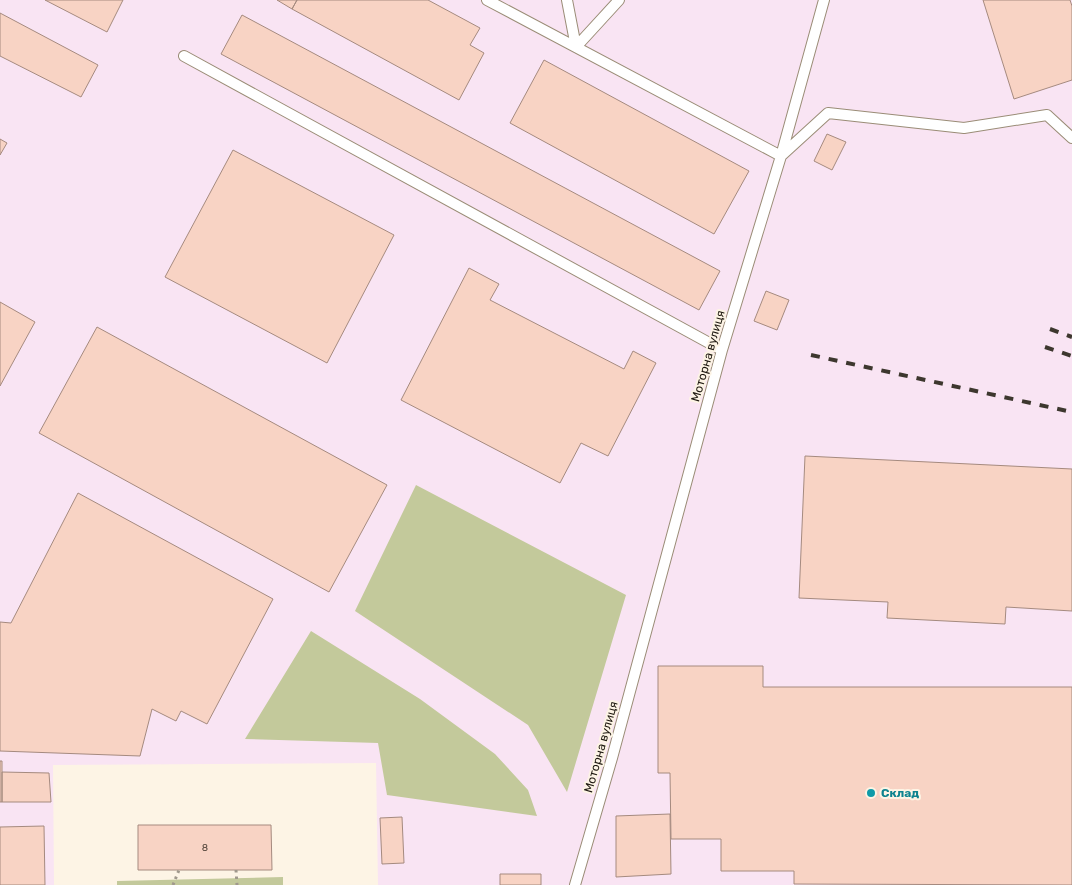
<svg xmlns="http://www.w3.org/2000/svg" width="1072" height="885" font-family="Rubik,sans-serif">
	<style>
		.industrial { fill: #f9e4f3 }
		.green { fill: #c3c99b }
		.building { fill: #f8d3c4; stroke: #a58a7f }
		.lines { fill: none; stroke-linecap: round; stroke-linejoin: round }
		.service-casing { stroke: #9a8c76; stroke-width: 12 }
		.path { stroke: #a0988c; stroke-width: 3; stroke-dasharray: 2.5 4; stroke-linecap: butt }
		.service { stroke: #fff; stroke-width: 10 }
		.rail { stroke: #3d372e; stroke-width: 4; stroke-dasharray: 9 9; stroke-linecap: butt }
		.culture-dot { fill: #0f9aa8; stroke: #fdf4e5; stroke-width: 2 }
		.labels { text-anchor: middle; stroke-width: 4; stroke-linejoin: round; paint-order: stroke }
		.number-label { font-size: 10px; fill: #54463c }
		.street-label { font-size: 12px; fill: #1d170f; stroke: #fdf4e5 }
		.culture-label { font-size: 12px; font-weight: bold; fill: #0d838f; stroke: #fdf4e5; text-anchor: start }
	</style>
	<rect width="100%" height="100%" fill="#fdf4e5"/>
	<!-- industrial -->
	<path class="industrial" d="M0,0H1072V885H378L376,763L53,765L54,885H0Z"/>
	<!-- green -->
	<path class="green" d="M416,485L626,595L567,792L528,725L355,611Z
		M311,631L420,699L495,754L528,790L537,816L387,795L378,743L245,739Z
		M283,877V885H117V881Z"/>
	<!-- building -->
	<path class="building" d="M45,0H123L107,32Z
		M277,0H297L292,9Z
		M297,0H428L480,28L470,45L484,53L459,100L292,9Z
		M983,0H1070L1072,6V80L1014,99Z
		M0,13L98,65L81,97L0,56Z
		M242,15L720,271L699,310L221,54Z
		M544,60L749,171L714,234L510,123Z
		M827,134L846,142L832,170L814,161Z
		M0,139L7,143L0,155Z
		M233,150L394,235L327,363L165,277Z
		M469,268L499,284L490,300L624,369L633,351L656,363L608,456L581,443L560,483L401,400Z
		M766,291L789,300L777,330L754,321Z
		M0,302L35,322L0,386Z
		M97,327L387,485L329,592L39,433Z
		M805,456L1072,469V611L1006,607L1005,624L887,618L888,602L799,598Z
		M78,493L273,599L207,724L181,711L176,721L152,709L140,756L0,751V622L11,623Z
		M658,666H763V687H1072V885L794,884V871H721V839H671L670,773H658Z
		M0,761H2V802H0Z
		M2,772L49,773L51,802H2Z
		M670,814L671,874L616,877V816Z
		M402,817L404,863L382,864L380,818Z
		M138,825H271L272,870H138Z
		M44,826L45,885H0V827Z
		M500,874H541V885H500Z"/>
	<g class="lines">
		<!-- service casing -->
		<g class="service-casing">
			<path id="service" d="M487,0L781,156
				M567,0L576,47L619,0
				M184,56L722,350
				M782,155L828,113L964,128L1047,115L1072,138
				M575,885L612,758L722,350L781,156L824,0"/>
		</g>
		<!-- path -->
		<path class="path" d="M236,870L237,885
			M173,885L179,870"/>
		<!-- service -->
		<use href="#service" class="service"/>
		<!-- rail -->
		<path class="rail" d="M1050,329L1072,337
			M1045,347L1072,356
			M811,355L1072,412"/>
	</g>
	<!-- markers -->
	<circle class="culture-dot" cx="871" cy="793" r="5"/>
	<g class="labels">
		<!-- number labels -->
		<g class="number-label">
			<text x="205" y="851">8</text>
		</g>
		<!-- street labels -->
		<g class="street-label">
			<text transform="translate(708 356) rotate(-74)" y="4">Моторна вулиця</text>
			<text transform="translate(601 747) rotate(-74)" y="4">Моторна вулиця</text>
		</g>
		<!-- culture labels -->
		<g class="culture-label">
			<text x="881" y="797">Склад</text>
		</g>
	</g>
</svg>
